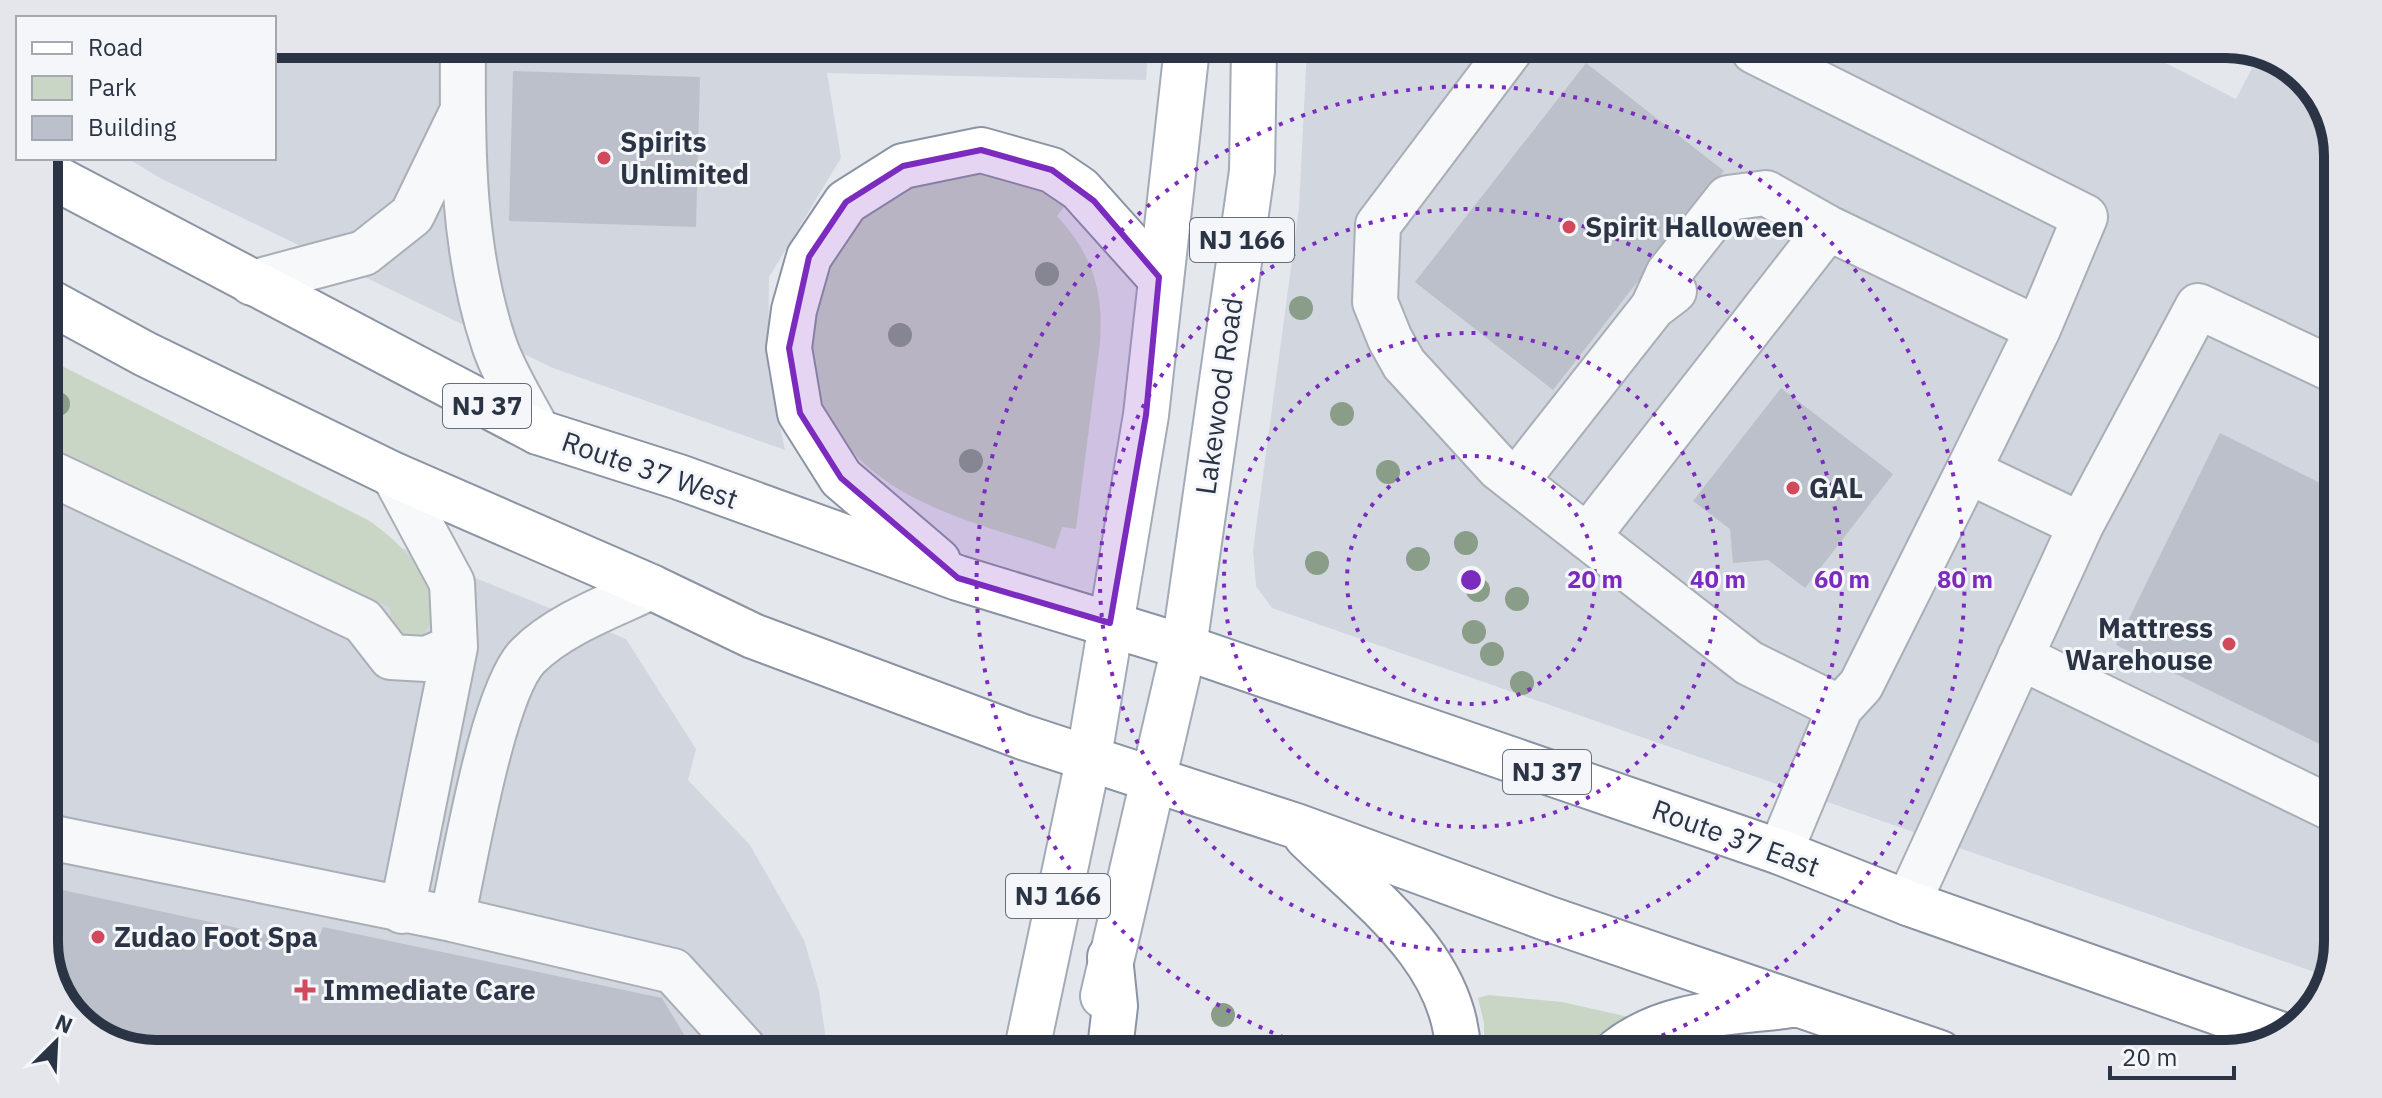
<svg xmlns="http://www.w3.org/2000/svg" width="2382" height="1098" font-family="'IBM Plex Sans',sans-serif">
	<style>
		.built { fill: #d2d6de }
		.green { fill: #c9d6c5 }
		.building { fill: #bbc0ca }
		.lines { fill: none; stroke-linecap: round; stroke-linejoin: round }
		.minor-casing { stroke: #a9aeb7; stroke-width: 48 }
		.major-casing { stroke: #a3abb8; stroke-width: 48 }
		.highway-casing { stroke: #8b94a3; stroke-width: 48 }
		.minor { stroke: #f7f8fa; stroke-width: 44 }
		.major { stroke: #fff; stroke-width: 44 }
		.highway { stroke: #fff; stroke-width: 44 }
		.tree { fill: #899d89 }
		.marked { fill: #7b2cbf; fill-opacity: 0.2; stroke: #7b2cbf; stroke-width: 6; stroke-linejoin: round }
		.ring { fill: none; stroke: #7b2cbf; stroke-width: 4; stroke-dasharray: 4 8 }
		.poi-dot { fill: #d1495b; stroke: #f4f6f9; stroke-width: 3 }
		.labels { text-anchor: middle; stroke-width: 6; stroke-linejoin: round; paint-order: stroke }
		.shield { fill: #f4f6f9; stroke: #676e7b; stroke-width: 2 }
		.shield-label { font-size: 26px; font-weight: bold; fill: #2b3445 }
		.poi-label { font-size: 28px; font-weight: bold; fill: #2b3445; stroke: #f4f6f9; text-anchor: start }
		.street-label { font-size: 28px; fill: #2b3445; stroke: #f4f6f9 }
		.rim { fill: none; stroke: #2b3445; stroke-width: 10 }
		.centre { fill: #7b2cbf; stroke: #f4f6f9; stroke-width: 4 }
		.ring-label { font-size: 24px; text-anchor: middle; font-weight: bold; fill: #7b2cbf; stroke: #f4f6f9; stroke-width: 6; stroke-linejoin: round; paint-order: stroke }
	</style>
	<rect width="100%" height="100%" fill="#e4e7ec"/>
	<!-- built -->
	<path class="built" d="M274,44L1148,48L1146,80L827,73L841,158L769,277L768,371L785,450L553,368L160,178L127,158H274Z
		M1307,49L2144,52L2236,99L2260,53H2269L2319,93L2338,149L2329,977L1272,608L1256,586L1253,550L1299,208Z
		M44,370L399,547L626,639L696,749L688,780L750,845L804,940L819,991L827,1048L113,1045L67,1010L44,950Z"/>
	<!-- green -->
	<path class="green" d="M962,173C1001,175 1033,183 1065,206L1057,216C1092,254 1104,291 1100,343L1076,529L1062,527L1055,549C986,526 900,507 850,449C789,380 802,259 877,205C903,187 931,179 962,173Z
		M44,357L368,520C401,542 460,599 419,639H400L389,624L391,608L44,443Z
		M1488,995L1562,1002L1629,1017L1580,1051H1484V1023L1478,998Z"/>
	<!-- building -->
	<path class="building" d="M1586,63L1724,171L1553,390L1415,282Z
		M513,71L700,77L696,227L509,221Z
		M1781,388L1893,474L1805,588L1768,560L1733,563L1730,529L1693,501Z
		M2220,433L2334,490L2332,750L2116,645Z
		M44,886L316,945L323,927L662,998L692,1048L113,1045L67,1010L44,950Z"/>
	<g class="lines">
		<!-- minor casing -->
		<g class="minor-casing">
			<path id="minor" d="M463,45C462,144 462,249 494,344C504,374 523,403 538,432
				M1510,50L1378,225L1375,302L1390,339L1404,364L1499,468L1749,663L1840,708
				M1754,51L2085,217L2038,329L1968,471L2081,525L1908,903
				M252,283L364,253L412,215L462,112
				M1653,307L1668,274L1728,198L1766,193L1828,228L2038,329
				M44,470L363,621L391,657L426,659L455,647
				M394,475L452,583L455,647L402,911
				M1516,481L1653,307L1674,291
				M2081,525L2198,306L2336,371
				M1587,537L1828,228
				M2020,657L2331,808
				M44,836L452,919L673,971L743,1048
				M1780,852L1840,708L1861,685L1968,471
				M452,919C465,862 492,693 528,656C560,624 611,606 651,587"/>
		</g>
		<!-- major casing -->
		<g class="major-casing">
			<path id="major" d="M1103,996L1184,647L1252,171L1254,49
				M1027,1049L1089,756L1146,415L1187,48"/>
		</g>
		<!-- highway casing -->
		<g class="highway-casing">
			<path id="highway" d="M44,172L538,432L679,477L958,578L1184,647L1780,852L1908,903L2285,1036
				M44,299L145,354L394,475L651,587L753,636L1023,737L1296,826L1549,919L1940,1053
				M938,561L841,478L800,413L789,348L794,310L809,257L846,202L903,166L981,150L1052,170L1080,189L1159,277
				M1306,836C1367,896 1455,958 1458,1051
				M1110,1049L1115,1006L1110,957
				M1617,1051C1665,1013 1726,1013 1785,1006"/>
		</g>
		<!-- minor -->
		<use href="#minor" class="minor"/>
		<!-- major -->
		<use href="#major" class="major"/>
		<!-- highway -->
		<use href="#highway" class="highway"/>
	</g>
	<!-- trees -->
	<g class="tree">
		<circle cx="1047" cy="274" r="12"/>
		<circle cx="1301" cy="308" r="12"/>
		<circle cx="900" cy="335" r="12"/>
		<circle cx="58" cy="404" r="12"/>
		<circle cx="1342" cy="414" r="12"/>
		<circle cx="971" cy="461" r="12"/>
		<circle cx="1388" cy="472" r="12"/>
		<circle cx="1466" cy="543" r="12"/>
		<circle cx="1418" cy="559" r="12"/>
		<circle cx="1317" cy="563" r="12"/>
		<circle cx="1478" cy="590" r="12"/>
		<circle cx="1517" cy="599" r="12"/>
		<circle cx="1474" cy="632" r="12"/>
		<circle cx="1492" cy="654" r="12"/>
		<circle cx="1522" cy="683" r="12"/>
		<circle cx="1223" cy="1015" r="12"/>
	</g>
	<!-- marked area -->
	<path class="marked" d="M981,150L1052,170L1094,201L1159,277L1146,415L1110,623L958,578L841,478L800,413L789,348L809,257L846,202L903,166Z"/>
	<!-- distance rings -->
	<g class="ring">
		<circle cx="1471" cy="580" r="124"/>
		<circle cx="1471" cy="580" r="247"/>
		<circle cx="1471" cy="580" r="371"/>
		<path d="M1318 1050A494 494 0 1 1 1620 1051"/>
	</g>
	<!-- markers -->
	<g class="poi-dot">
		<circle cx="604" cy="158" r="8"/>
		<circle cx="1569" cy="227" r="8"/>
		<circle cx="1793" cy="488" r="8"/>
		<circle cx="2229" cy="644" r="8"/>
		<circle cx="98" cy="937" r="8"/>
		<path d="M301 978h8v8h8v8h-8v8h-8v-8h-8v-8h8z"/>
	</g>
	<g class="labels">
		<!-- shield labels -->
		<g class="shield">
			<rect x="1190" y="218" width="104" height="44" rx="6"/>
			<rect x="443" y="384" width="88" height="44" rx="6"/>
			<rect x="1503" y="750" width="88" height="44" rx="6"/>
			<rect x="1006" y="874" width="104" height="44" rx="6"/>
		</g>
		<g class="shield-label">
			<text x="1242" y="249">NJ 166</text>
			<text x="487" y="415">NJ 37</text>
			<text x="1547" y="781">NJ 37</text>
			<text x="1058" y="905">NJ 166</text>
		</g>
		<!-- poi labels -->
		<g class="poi-label">
			<text x="620" y="152">Spirits<tspan x="620" dy="32">Unlimited</tspan></text>
			<text x="1585" y="237">Spirit Halloween</text>
			<text x="1809" y="498">GAL</text>
			<text x="2213" y="638" text-anchor="end">Mattress<tspan x="2213" dy="32">Warehouse</tspan></text>
			<text x="114" y="947">Zudao Foot Spa</text>
			<text x="323" y="1000">Immediate Care</text>
		</g>
		<!-- street labels -->
		<g class="street-label">
			<text transform="translate(1219 396) rotate(-82)" y="10">Lakewood Road</text>
			<text transform="translate(650 470) rotate(19)" y="10">Route 37 West</text>
			<text transform="translate(1736 838) rotate(20)" y="10">Route 37 East</text>
		</g>
	</g>
	<!-- crop -->
	<path d="M0 0H2382V1098H0ZM156 58H2226A98 98 0 0 1 2324 156V942A98 98 0 0 1 2226 1040H156A98 98 0 0 1 58 942V156A98 98 0 0 1 156 58Z" fill="#e4e6eb" fill-rule="evenodd"/>
	<path class="rim" d="M156 58H2226A98 98 0 0 1 2324 156V942A98 98 0 0 1 2226 1040H156A98 98 0 0 1 58 942V156A98 98 0 0 1 156 58Z"/>
	<circle cx="1471" cy="580" r="12" class="centre"/>
	<g class="ring-label">
		<text x="1595" y="588">20 m</text>
		<text x="1718" y="588">40 m</text>
		<text x="1842" y="588">60 m</text>
		<text x="1965" y="588">80 m</text>
	</g>
	<!-- legend -->
	<rect x="16" y="16" width="260" height="144" fill="#f4f6f9" stroke="#a4a8b1" stroke-width="2"/>
	<rect x="32" y="42" width="40" height="12" fill="#ffffff" stroke="#a4a8b1" stroke-width="2"/>
	<text x="88" y="56" font-size="24" fill="#2b3445">Road</text>
	<rect x="32" y="76" width="40" height="24" fill="#c9d6c5" stroke="#a4a8b1" stroke-width="2"/>
	<text x="88" y="96" font-size="24" fill="#2b3445">Park</text>
	<rect x="32" y="116" width="40" height="24" fill="#bbc0ca" stroke="#a4a8b1" stroke-width="2"/>
	<text x="88" y="136" font-size="24" fill="#2b3445">Building</text>
	<!-- north arrow -->
	<g transform="translate(56 1042) rotate(24)" stroke="#f4f6f9" stroke-width="6" paint-order="stroke">
	<path d="M0-6L14 30L0 20L-14 30Z" fill="#2b3445"/>
	<text y="-12" font-size="22" font-weight="bold" text-anchor="middle" fill="#2b3445">N</text>
	</g>
	<!-- scale -->
	<path d="M2110 1066v12h124v-12" fill="none" stroke="#2b3445" stroke-width="4"/>
	<text x="2122" y="1066" font-size="24" fill="#2b3445" stroke="#f4f6f9" stroke-width="6" paint-order="stroke">20 m</text>
</svg>
